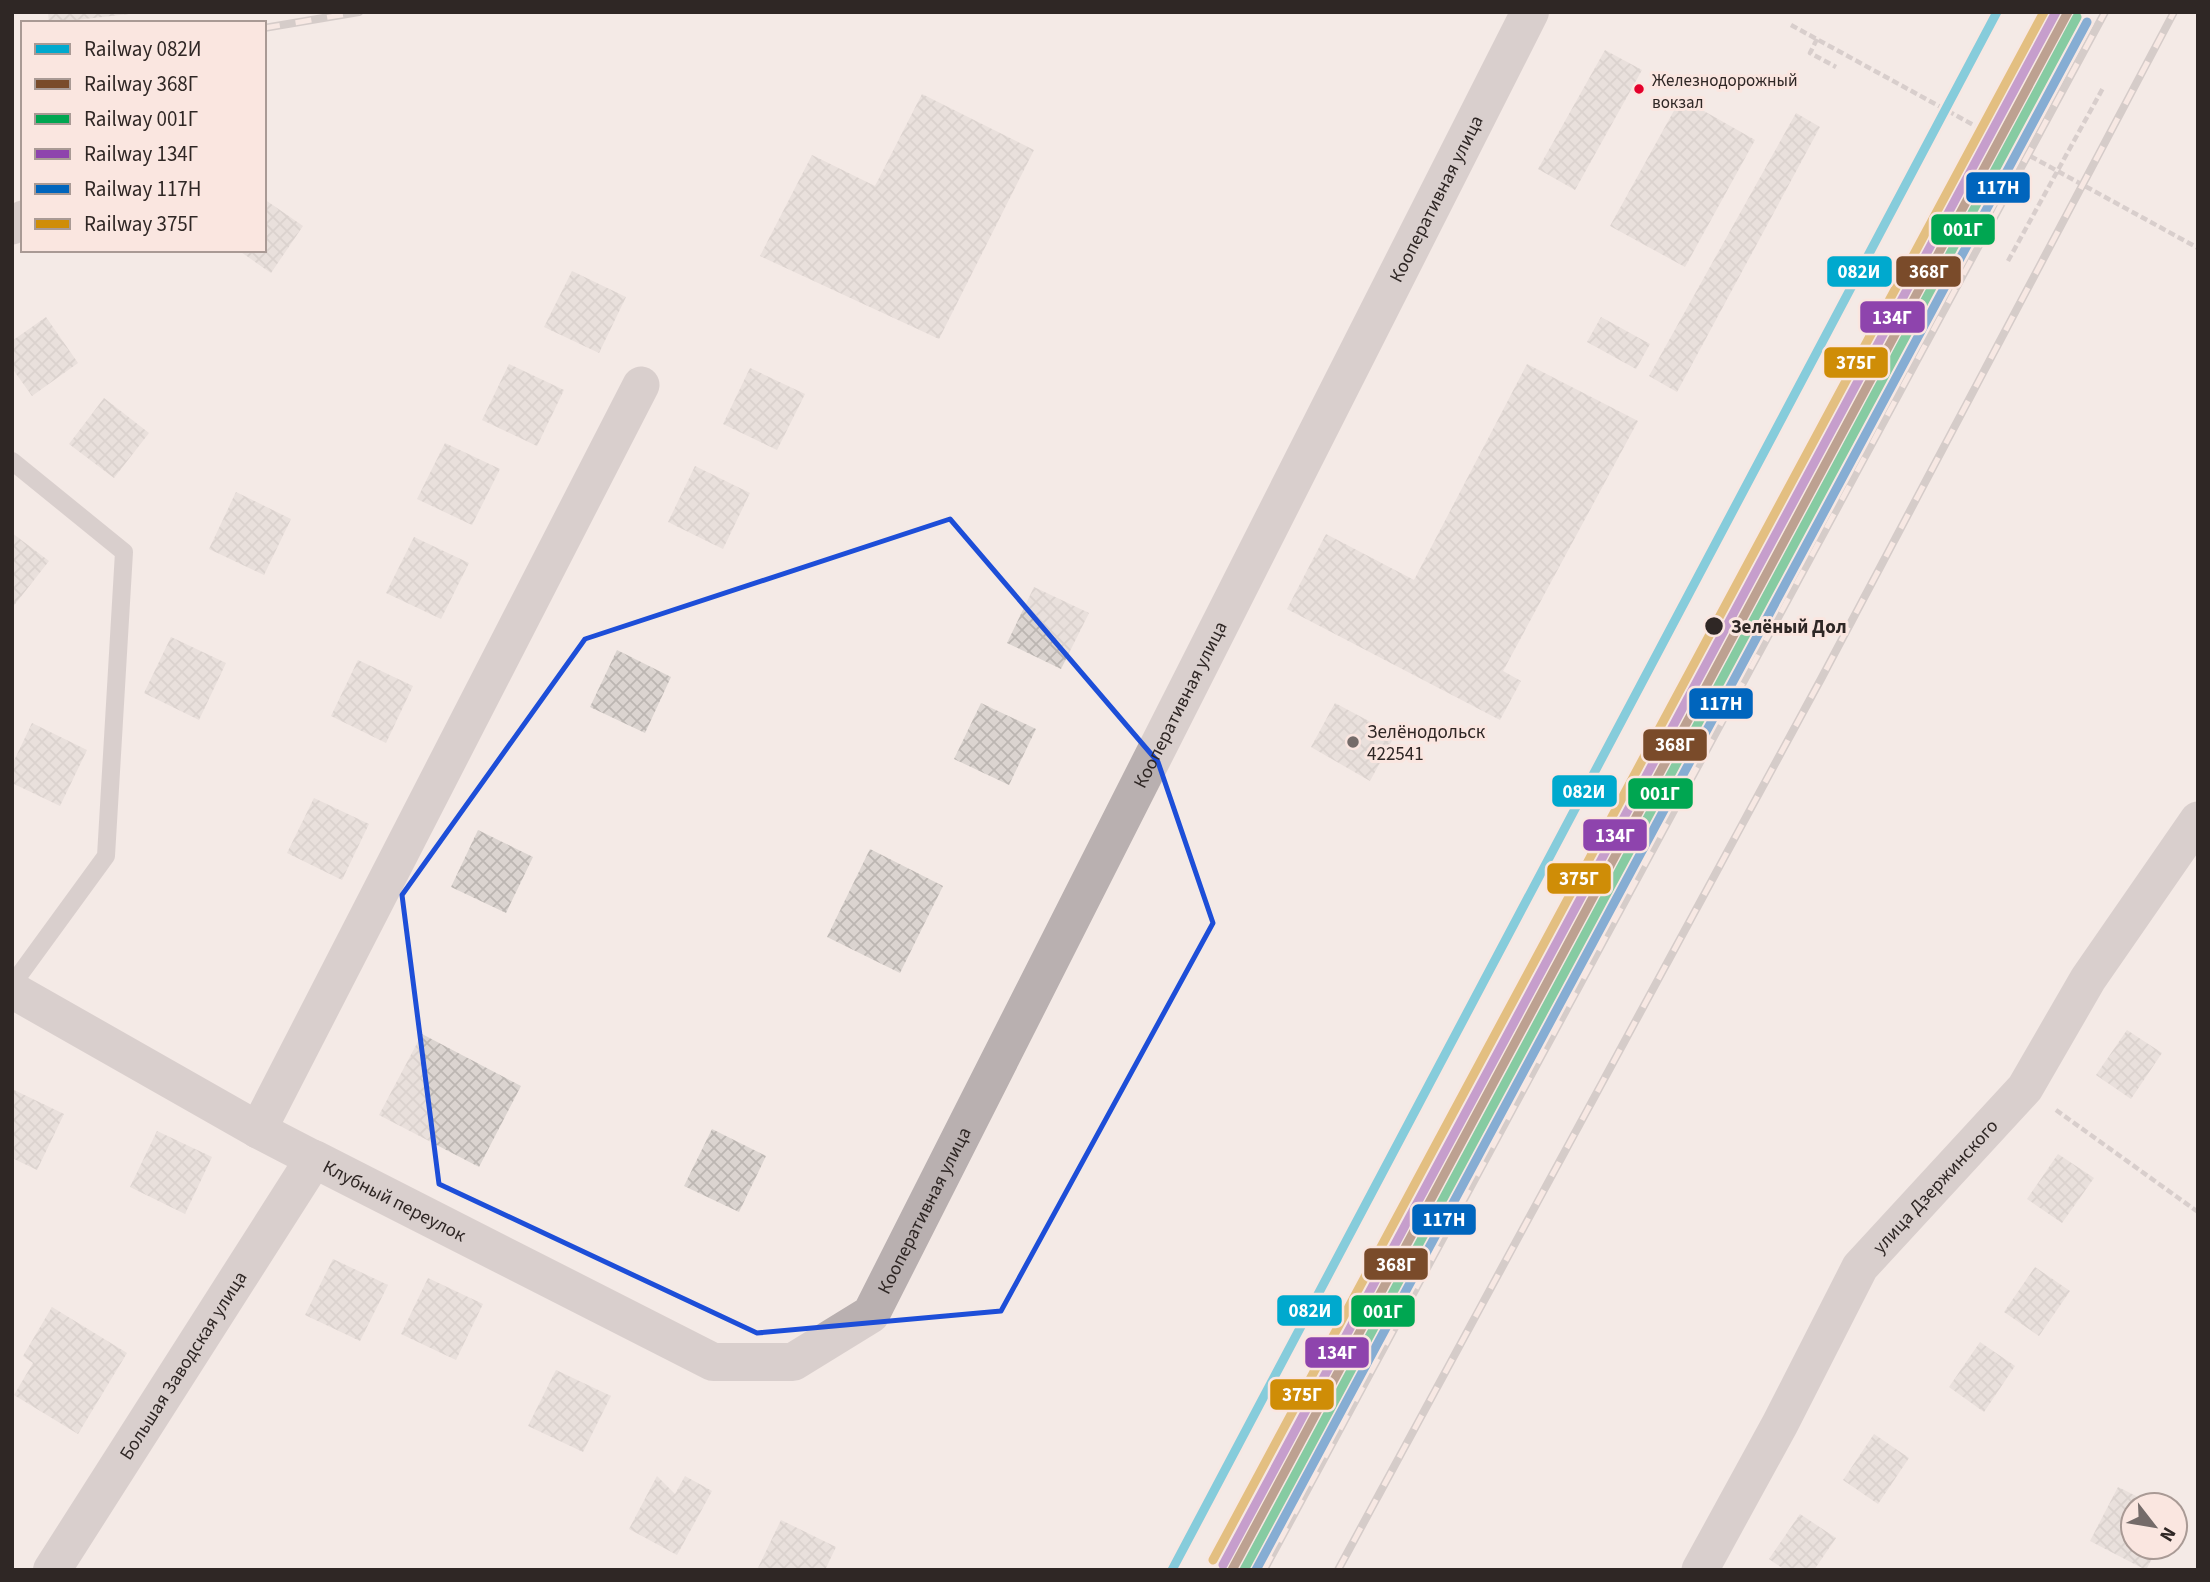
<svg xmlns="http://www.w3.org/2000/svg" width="2210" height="1582" font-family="'Source Sans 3',sans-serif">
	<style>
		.building { fill: url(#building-cross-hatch) }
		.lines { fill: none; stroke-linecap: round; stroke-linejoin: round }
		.path { stroke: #b7aeae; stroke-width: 4.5; stroke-dasharray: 7 3.5; stroke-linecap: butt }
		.service { stroke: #b9b0b0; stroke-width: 18 }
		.minor { stroke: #b9b0b0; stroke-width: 37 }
		.tertiary { stroke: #b9b0b0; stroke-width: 38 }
		.rail-casing { stroke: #b0a8a7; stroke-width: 8 }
		.rail { stroke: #fae6e0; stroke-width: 5; stroke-dasharray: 16; stroke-linecap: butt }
		.rail-1-casing { stroke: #fae6e0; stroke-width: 14 }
		.rail-2-casing { stroke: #fae6e0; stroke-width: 14 }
		.rail-3-casing { stroke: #fae6e0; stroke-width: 14 }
		.rail-4-casing { stroke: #fae6e0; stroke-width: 14 }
		.rail-5-casing { stroke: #fae6e0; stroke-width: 14 }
		.rail-6-casing { stroke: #fae6e0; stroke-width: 14 }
		.rail-1 { stroke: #00a9ce; stroke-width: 9 }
		.rail-2 { stroke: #7a4b2a; stroke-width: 9 }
		.rail-3 { stroke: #00a651; stroke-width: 9 }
		.rail-4 { stroke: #8e44ad; stroke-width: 9 }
		.rail-5 { stroke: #0065bd; stroke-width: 9 }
		.rail-6 { stroke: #cf8d07; stroke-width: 9 }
		.marked { fill: none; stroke: #1d4ed8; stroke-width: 5; stroke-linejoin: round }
		.bus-dot { fill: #e4002b; stroke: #fae6e0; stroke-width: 2.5 }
		.stop-dot { fill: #2f2725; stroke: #fae6e0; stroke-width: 2.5 }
		.poi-dot { fill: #746b69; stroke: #fae6e0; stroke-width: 2.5 }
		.labels { text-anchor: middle; stroke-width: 6; stroke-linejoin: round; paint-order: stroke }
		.bus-label { font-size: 17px; fill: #2f2725; stroke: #fae6e0; text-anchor: start }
		.street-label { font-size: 19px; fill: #2f2725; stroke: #fae6e0 }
		.stop-label { font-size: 19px; font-weight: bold; fill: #2f2725; stroke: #fae6e0; text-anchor: start }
		.poi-label { font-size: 19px; fill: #2f2725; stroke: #fae6e0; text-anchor: start }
		.line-badge { stroke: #fae6e0; stroke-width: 2.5 }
		.badge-label { font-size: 19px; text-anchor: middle; font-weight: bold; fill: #fff }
	</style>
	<defs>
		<pattern id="building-cross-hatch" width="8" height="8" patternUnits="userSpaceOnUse" patternTransform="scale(1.75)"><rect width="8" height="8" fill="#dbd4d0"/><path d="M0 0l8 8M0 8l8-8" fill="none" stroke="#bcb6b2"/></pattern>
	</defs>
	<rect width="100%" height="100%" fill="#f4eae6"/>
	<!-- building -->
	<path class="building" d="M48,12H129V14L49,23Z
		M1605,50L1642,70L1575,190L1538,169Z
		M922,94L1034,150L939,339L760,256L812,155L875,186Z
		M1681,98L1755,140L1685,267L1610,226Z
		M1796,113L1820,127L1677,392L1649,376Z
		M264,199L303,226L271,273L238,250H264Z
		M572,271L626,297L599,353L544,327Z
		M46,317L78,363L32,396L12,368V341Z
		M1601,317L1650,344L1636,369L1587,342Z
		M509,364L564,390L537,446L482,420Z
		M1527,364L1638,421L1503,671L1521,681L1500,720L1287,609L1326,534L1414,580Z
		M750,368L805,394L777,450L723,424Z
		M104,398L149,433L114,478L69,444Z
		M445,443L500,469L472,525L417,499Z
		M695,466L750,493L723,549L668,522Z
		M236,492L291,519L264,575L209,549Z
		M12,533L49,561L12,608Z
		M414,537L469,563L441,619L386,593Z
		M1034,587L1089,613L1061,669L1007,643Z
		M171,637L226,663L199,720L144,693Z
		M617,650L671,677L645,733L590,707Z
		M358,660L413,686L386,743L331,716Z
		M981,703L1036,729L1009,785L954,759Z
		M1335,703L1395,735L1370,781L1311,747Z
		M32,723L87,750L60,806L12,783V765Z
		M314,798L369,824L342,880L287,853Z
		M478,830L533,857L506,913L451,887Z
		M870,849L943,886L900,973L827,937Z
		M2127,1030L2162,1053L2131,1099L2096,1075Z
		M422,1034L521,1086L479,1167L379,1115Z
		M12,1089L64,1114L37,1170L12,1158Z
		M712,1129L766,1156L739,1212L684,1186Z
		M157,1131L212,1157L185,1214L130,1187Z
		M2058,1154L2094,1178L2062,1223L2027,1199Z
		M333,1259L388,1285L360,1341L305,1315Z
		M2035,1267L2070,1291L2039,1336L2004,1312Z
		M428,1278L483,1304L456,1360L401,1334Z
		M52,1307L127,1353L78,1434L14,1395L33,1363L23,1356Z
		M1980,1342L2015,1366L1984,1412L1949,1387Z
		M556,1370L611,1396L583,1452L528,1426Z
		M1874,1434L1909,1458L1878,1504L1843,1480Z
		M657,1476L675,1494L685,1476L712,1491L677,1555L629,1529Z
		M2118,1487L2154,1505H2133V1547H2158L2146,1570L2090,1541Z
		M1800,1514L1836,1538L1814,1570H1785L1769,1559Z
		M781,1520L836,1547L825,1570H757Z"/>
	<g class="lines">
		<!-- path -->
		<path class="path" d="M1791,25L2198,248
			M1817,39L1810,53L1836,67
			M1932,216L2025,48
			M2008,261L2103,88
			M2056,1110L2198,1212"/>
		<!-- service -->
		<path class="service" d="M12,461L124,552L106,856L12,985"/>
		<!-- minor -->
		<g class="minor">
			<path d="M12,226L23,219"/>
			<path d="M12,990L258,1130L314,1159"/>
			<path d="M258,1130L641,385"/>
			<path id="s1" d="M1700,1570L1780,1424L1860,1267L2025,1088L2088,979L2198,820"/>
		</g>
		<!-- tertiary -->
		<path class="tertiary" id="s2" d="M52,1570L314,1159L713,1362H793L871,1314L1530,12"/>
		<!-- rail casing -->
		<g class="rail-casing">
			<path id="rail" d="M264,28L359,12
				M1264,1570L2105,12
				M1338,1570L1821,679L2174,12"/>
		</g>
		<!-- rail -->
		<use href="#rail" class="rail"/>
		<!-- rail-1 casing -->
		<g class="rail-1-casing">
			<path id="rail-1" d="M1172,1570L1997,12"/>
		</g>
		<!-- rail-2 casing -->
		<g class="rail-2-casing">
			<path id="rail-2" d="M1232,1570L2068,12"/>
		</g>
		<!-- rail-3 casing -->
		<g class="rail-3-casing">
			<path id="rail-3" d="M1244,1570L2077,17"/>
		</g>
		<!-- rail-4 casing -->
		<g class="rail-4-casing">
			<path id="rail-4" d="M1223,1565L2056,12"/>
		</g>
		<!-- rail-5 casing -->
		<g class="rail-5-casing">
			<path id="rail-5" d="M1256,1570L2087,22"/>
		</g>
		<!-- rail-6 casing -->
		<g class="rail-6-casing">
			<path id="rail-6" d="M1213,1560L2044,12"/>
		</g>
		<!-- rail-1 -->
		<use href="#rail-1" class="rail-1"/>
		<!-- rail-2 -->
		<use href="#rail-2" class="rail-2"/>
		<!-- rail-3 -->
		<use href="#rail-3" class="rail-3"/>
		<!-- rail-4 -->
		<use href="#rail-4" class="rail-4"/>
		<!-- rail-5 -->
		<use href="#rail-5" class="rail-5"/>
		<!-- rail-6 -->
		<use href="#rail-6" class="rail-6"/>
	</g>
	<!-- marked area -->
	<path d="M0 0H2210V1582H0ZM950,519L1158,762L1213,923L1001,1311L757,1333L439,1184L402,895L585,639Z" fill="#f4eae6" fill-opacity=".55" fill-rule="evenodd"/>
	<path class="marked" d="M950,519L1158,762L1213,923L1001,1311L757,1333L439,1184L402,895L585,639Z"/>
	<!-- markers -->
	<circle class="bus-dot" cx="1639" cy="89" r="6"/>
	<circle class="stop-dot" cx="1714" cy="626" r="10"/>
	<circle class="poi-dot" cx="1353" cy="742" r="7"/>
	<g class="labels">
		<!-- bus labels -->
		<g class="bus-label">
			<text x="1652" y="86">Железнодорожный<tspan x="1652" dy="22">вокзал</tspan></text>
		</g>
		<!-- street labels -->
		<g class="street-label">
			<text dy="7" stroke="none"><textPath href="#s2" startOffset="2357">Кооперативная улица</textPath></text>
			<text dy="7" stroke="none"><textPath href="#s2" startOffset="1790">Кооперативная улица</textPath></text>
			<text dy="7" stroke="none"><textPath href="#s1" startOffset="453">улица Дзержинского</textPath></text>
			<text dy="7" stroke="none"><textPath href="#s2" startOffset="578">Клубный переулок</textPath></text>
			<text dy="7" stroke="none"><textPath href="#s2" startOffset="1223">Кооперативная улица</textPath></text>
			<text dy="7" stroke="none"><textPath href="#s2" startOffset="243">Большая Заводская улица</textPath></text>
		</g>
		<!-- stop labels -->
		<g class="stop-label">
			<text x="1731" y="633">Зелёный Дол</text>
		</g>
		<!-- poi labels -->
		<g class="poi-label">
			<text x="1367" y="738">Зелёнодольск<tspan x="1367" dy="22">422541</tspan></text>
		</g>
	</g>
	<g class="line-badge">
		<rect x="1965" y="171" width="66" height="33" rx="7" fill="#0065bd"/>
		<rect x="1930" y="213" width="66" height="33" rx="7" fill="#00a651"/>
		<rect x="1826" y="255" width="67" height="33" rx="7" fill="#00a9ce"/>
		<rect x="1895" y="255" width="67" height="33" rx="7" fill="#7a4b2a"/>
		<rect x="1859" y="300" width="67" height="34" rx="7" fill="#8e44ad"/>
		<rect x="1823" y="346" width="66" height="33" rx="7" fill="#cf8d07"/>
		<rect x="1688" y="687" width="66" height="33" rx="7" fill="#0065bd"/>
		<rect x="1642" y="728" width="66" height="34" rx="7" fill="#7a4b2a"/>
		<rect x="1551" y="774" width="67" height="34" rx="7" fill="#00a9ce"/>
		<rect x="1627" y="777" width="67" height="33" rx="7" fill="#00a651"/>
		<rect x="1582" y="818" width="66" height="34" rx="7" fill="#8e44ad"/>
		<rect x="1546" y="862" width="66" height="33" rx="7" fill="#cf8d07"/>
		<rect x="1411" y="1203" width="66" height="33" rx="7" fill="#0065bd"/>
		<rect x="1363" y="1247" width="66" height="34" rx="7" fill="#7a4b2a"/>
		<rect x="1276" y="1294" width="67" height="33" rx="7" fill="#00a9ce"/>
		<rect x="1350" y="1294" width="66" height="34" rx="7" fill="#00a651"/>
		<rect x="1304" y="1336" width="66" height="33" rx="7" fill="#8e44ad"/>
		<rect x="1269" y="1378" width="66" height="33" rx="7" fill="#cf8d07"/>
	</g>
	<g class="badge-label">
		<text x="1998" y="194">117Н</text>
		<text x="1963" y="236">001Г</text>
		<text x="1859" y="278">082И</text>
		<text x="1929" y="278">368Г</text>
		<text x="1892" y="324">134Г</text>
		<text x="1856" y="369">375Г</text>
		<text x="1721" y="710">117Н</text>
		<text x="1675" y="751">368Г</text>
		<text x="1584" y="798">082И</text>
		<text x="1660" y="800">001Г</text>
		<text x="1615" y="842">134Г</text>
		<text x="1579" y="885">375Г</text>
		<text x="1444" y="1226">117Н</text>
		<text x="1396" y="1271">368Г</text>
		<text x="1310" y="1317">082И</text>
		<text x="1383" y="1318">001Г</text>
		<text x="1337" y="1359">134Г</text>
		<text x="1302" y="1401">375Г</text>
	</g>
	<!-- border -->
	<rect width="2210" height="1582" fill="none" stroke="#2f2725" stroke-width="28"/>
	<!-- legend -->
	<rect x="21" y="21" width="245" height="231" fill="#fae6e0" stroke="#a99a95" stroke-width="2"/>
	<rect x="35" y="44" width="35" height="10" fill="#00a9ce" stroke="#a99a95" stroke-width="2"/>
	<text x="84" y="56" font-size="21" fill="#2f2725">Railway 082И</text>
	<rect x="35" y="79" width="35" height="10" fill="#7a4b2a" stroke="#a99a95" stroke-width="2"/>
	<text x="84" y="91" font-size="21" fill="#2f2725">Railway 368Г</text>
	<rect x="35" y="114" width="35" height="10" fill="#00a651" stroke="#a99a95" stroke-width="2"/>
	<text x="84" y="126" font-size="21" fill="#2f2725">Railway 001Г</text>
	<rect x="35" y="149" width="35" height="10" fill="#8e44ad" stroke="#a99a95" stroke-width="2"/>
	<text x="84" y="161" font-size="21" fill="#2f2725">Railway 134Г</text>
	<rect x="35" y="184" width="35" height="10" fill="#0065bd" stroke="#a99a95" stroke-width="2"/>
	<text x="84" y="196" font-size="21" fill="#2f2725">Railway 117Н</text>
	<rect x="35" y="219" width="35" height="10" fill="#cf8d07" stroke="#a99a95" stroke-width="2"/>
	<text x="84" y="231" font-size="21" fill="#2f2725">Railway 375Г</text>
	<!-- north arrow -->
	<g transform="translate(2154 1526) rotate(121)"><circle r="33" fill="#fae6e0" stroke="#a99a95" stroke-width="2"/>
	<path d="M0-5L12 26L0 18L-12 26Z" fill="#746b69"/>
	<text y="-10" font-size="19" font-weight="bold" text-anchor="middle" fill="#2f2725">N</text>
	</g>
</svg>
